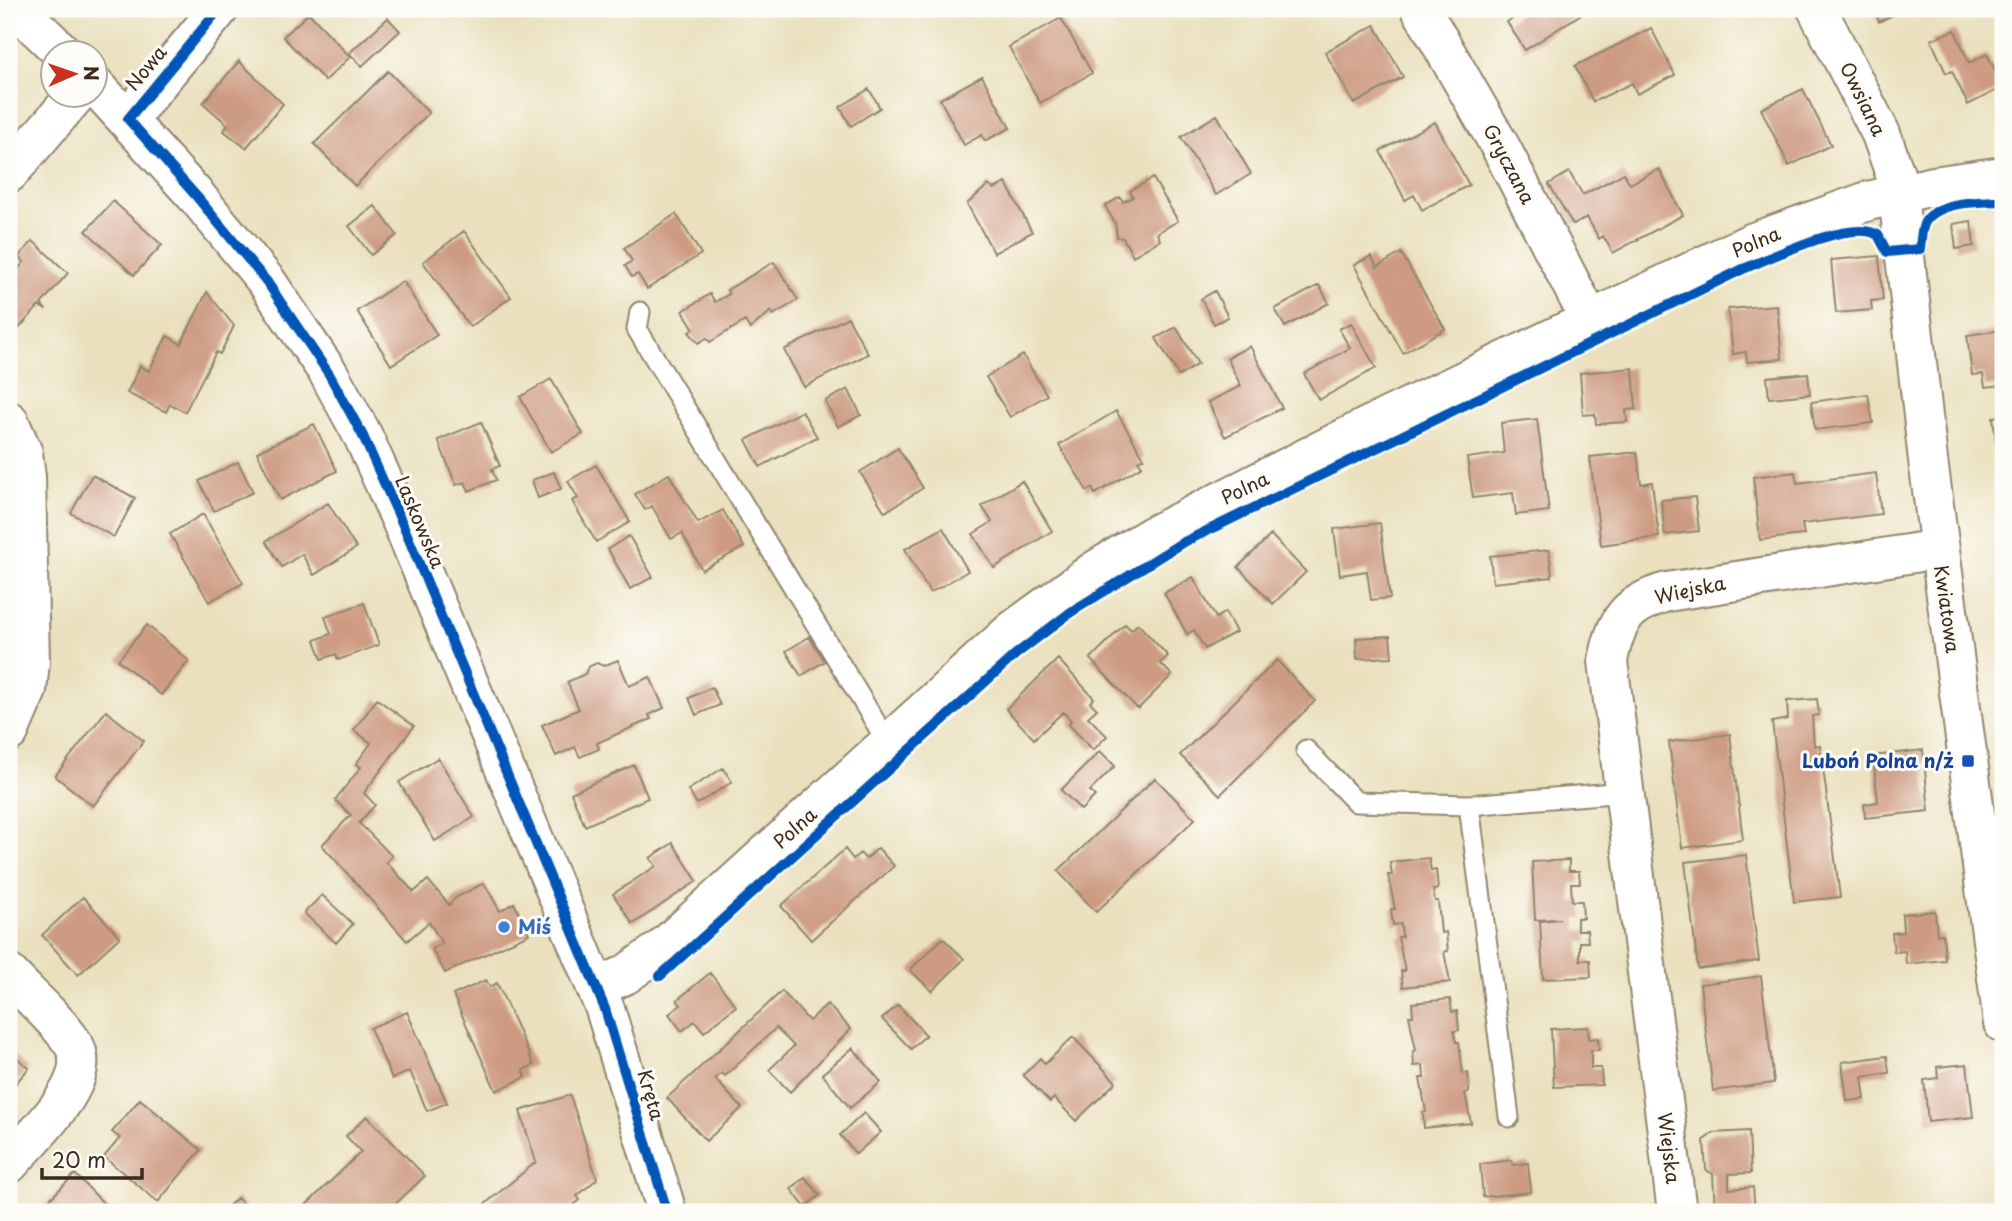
<svg xmlns="http://www.w3.org/2000/svg" width="2012" height="1221" font-family="'Playpen Sans',sans-serif">
	<style>
		.building { fill: #cd9b82 }
		.lines { fill: none; stroke-linecap: round; stroke-linejoin: round }
		.lane-casing { stroke: #92856e; stroke-width: 23 }
		.street-casing { stroke: #92856e; stroke-width: 42 }
		.secondary-casing { stroke: #92856e; stroke-width: 42 }
		.lane { stroke: #fff; stroke-width: 19 }
		.street { stroke: #fff; stroke-width: 38 }
		.secondary { stroke: #fff; stroke-width: 38 }
		.cycleway-casing { stroke: #fdfcf7; stroke-width: 15 }
		.cycleway { stroke: #0057b8; stroke-width: 10 }
		.transit-dot { fill: #1a4fb4; stroke: #fdfcf7; stroke-width: 2.5 }
		.shop-dot { fill: #3f7fe0; stroke: #fdfcf7; stroke-width: 2.5 }
		.labels { text-anchor: middle; stroke-width: 6; stroke-linejoin: round; paint-order: stroke }
		.street-label { font-size: 19px; fill: #3b2a1e; stroke: #fdfcf7 }
		.transit-label { font-size: 19px; font-weight: bold; fill: #164399; stroke: #fdfcf7; text-anchor: end }
		.shop-label { font-size: 19px; font-weight: bold; fill: #366cbe; stroke: #fdfcf7; text-anchor: start }
	</style>
	<rect width="100%" height="100%" fill="#fdfcf7"/>
	<filter id="ink" filterUnits="userSpaceOnUse"><feTurbulence type="fractalNoise" baseFrequency=".0143" numOctaves="2"/><feDisplacementMap in="SourceGraphic" scale="14" xChannelSelector="R" yChannelSelector="G"/><feConvolveMatrix kernelMatrix="1 2 1 2 8 2 1 2 1" color-interpolation-filters="sRGB"/></filter>
	<filter id="wash" filterUnits="userSpaceOnUse"><feTurbulence type="fractalNoise" baseFrequency=".00686" numOctaves="4" result="noise"/><feDisplacementMap in="SourceGraphic" scale="28" xChannelSelector="R" yChannelSelector="G"/><feGaussianBlur stdDeviation="1.57" result="paint"/><feColorMatrix in="noise" values="0 0 0 0 0 0 0 0 0 0 0 0 0 0 0 0 0 1.4 0 .05"/><feComposite in="paint" operator="in"/></filter>
	<g filter="url(#wash)">
		<rect width="100%" height="100%" fill="#eae0bd"/>
		<g id="blocks">
			<!-- building -->
			<path class="building" d="M1528,9H1589L1525,50L1507,22Z
				M1873,9H1905L1879,22Z
				M309,13L350,57L325,81L283,37Z
				M388,18L400,31L362,66L349,53Z
				M1061,18L1092,73L1040,103L1009,47Z
				M1375,25L1403,77L1354,104L1325,52Z
				M1651,28L1675,75L1637,94L1632,83L1593,102L1575,66Z
				M1955,30L1969,63L1987,54L2003,87L1968,105L1952,71L1946,73L1931,40Z
				M239,61L283,104L246,148L224,131L228,125L203,103Z
				M388,71L429,113L355,186L314,144Z
				M982,76L1010,128L985,141L982,135L964,145L940,99Z
				M869,89L880,108L851,126L840,107Z
				M1803,89L1831,145L1789,166L1761,109Z
				M1217,115L1251,174L1216,195L1181,137Z
				M1435,122L1469,185L1422,210L1414,195L1405,200L1380,151Z
				M1659,169L1683,215L1613,253L1603,236L1599,239L1587,217L1573,225L1549,184L1569,172L1583,195L1624,173L1630,184Z
				M1153,178L1178,221L1157,233L1160,240L1133,256L1123,238L1117,237L1115,223L1105,206L1120,197L1123,202L1133,197L1130,191Z
				M1006,183L1032,232L994,253L967,204L988,185L994,189Z
				M113,201L162,245L134,275L86,231Z
				M375,206L397,235L371,255L349,226Z
				M676,214L701,254L647,289L638,274L632,277L625,266L632,261L624,248Z
				M1971,221L1974,246L1956,249L1953,224Z
				M464,231L511,297L470,327L423,262Z
				M33,241L68,273L41,304L46,310L39,306L11,337L9,335V268L13,263L19,268L24,262L18,257Z
				M1401,253L1445,329L1403,353L1354,265L1371,256L1377,267Z
				M1879,256L1883,300L1871,301L1872,310L1836,313L1831,260Z
				M774,262L798,300L773,315L771,311L750,329L745,321L710,342L707,338L698,343L689,332L694,329L683,311L710,294L715,302L729,294L727,290Z
				M403,281L437,335L391,365L357,311Z
				M1319,285L1329,303L1285,327L1275,309Z
				M1215,291L1228,317L1214,324L1201,299Z
				M207,292L234,326L220,354L216,352L185,412L170,404L166,412L127,393L140,366L149,371L167,336L181,344Z
				M1777,305L1782,359L1747,362L1746,352L1733,354L1728,309Z
				M848,317L868,354L804,387L784,350Z
				M1351,323L1376,368L1319,400L1304,374L1350,348L1339,329Z
				M1176,327L1198,364L1179,376L1156,338Z
				M2003,330V385L1985,387L1983,374L1972,375L1967,335Z
				M1250,346L1282,408L1225,437L1208,402L1241,386L1227,358Z
				M1023,355L1047,395L1010,417L986,377Z
				M1633,368L1636,409L1626,410L1627,422L1596,424L1595,414L1583,415L1580,373Z
				M1808,373L1810,394L1769,398L1767,377Z
				M551,379L583,434L551,452L520,397Z
				M848,389L861,415L838,427L825,401Z
				M1868,394L1873,423L1815,430L1811,402Z
				M802,411L817,437L760,467L746,440Z
				M1116,411L1144,458L1138,461L1142,466L1095,494L1092,488L1087,491L1059,445Z
				M2003,416V469H1999L1993,417Z
				M1537,419L1549,511L1516,515L1513,493L1473,498L1467,458L1504,453L1501,423Z
				M481,422L500,466L492,469L496,480L469,491L465,482L456,485L438,440Z
				M314,424L337,471L280,500L257,452Z
				M898,448L923,488L885,512L860,472Z
				M1637,452L1641,484L1652,482L1659,537L1601,545L1590,457Z
				M238,462L253,492L214,511L199,481Z
				M596,465L630,522L596,542L572,501L578,498L568,481Z
				M554,472L561,489L538,498L532,480Z
				M1795,472L1797,483L1876,473L1881,514L1802,524L1804,535L1760,540L1753,477Z
				M669,474L698,523L723,510L744,547L702,570L682,533L671,539L652,506L645,510L635,494Z
				M92,475L135,498L114,537L71,513Z
				M1022,481L1052,531L994,568L973,534L992,522L982,506Z
				M1695,497L1699,531L1665,535L1661,500Z
				M328,503L356,548L314,575L302,554L282,567L266,541Z
				M203,514L243,583L209,602L170,534Z
				M1380,523L1390,598L1371,600L1367,571L1340,575L1334,529Z
				M943,528L968,571L930,593L905,549Z
				M1271,535L1306,572L1273,604L1238,567Z
				M629,536L653,577L630,589L608,549Z
				M1549,550L1552,577L1493,583L1490,556Z
				M1193,577L1216,618L1225,612L1236,632L1205,649L1194,630L1187,634L1164,593Z
				M364,603L379,645L338,660L336,654L322,659L315,640L331,634L325,617Z
				M1125,624L1131,630L1138,624L1168,656L1160,663L1172,675L1138,709L1090,659Z
				M147,625L189,661L161,695L118,660Z
				M1390,636L1392,657L1357,659L1356,638Z
				M809,637L825,661L801,676L786,651Z
				M1058,659L1094,698L1090,702L1097,709L1088,717L1107,736L1093,750L1069,725L1071,720L1063,712L1034,739L1006,709Z
				M618,660L629,686L650,677L664,708L649,715L651,719L597,743L599,749L580,757L575,747L556,756L542,725L579,709L567,682L585,674L588,667L597,663L603,666Z
				M1277,660L1315,701L1220,795L1180,755Z
				M712,687L720,705L696,715L689,698Z
				M377,699L414,726L364,793L375,805L359,823L392,856L386,862L414,892L428,880L449,905L455,898L484,883L500,911L514,903L529,934L445,973L432,949L442,943L429,922L407,941L322,845L351,815L335,800L361,767L356,764L371,743L354,730Z
				M1817,699L1819,715L1812,716L1814,746L1820,745L1840,897L1794,902L1772,722L1788,719L1787,701Z
				M106,711L144,741L93,806L55,776Z
				M1730,734L1743,840L1682,848L1669,742Z
				M1923,750L1929,811L1865,818L1864,804L1878,802L1873,756Z
				M1100,751L1115,766L1090,791L1095,796L1081,810L1061,790Z
				M438,758L474,817L435,841L399,782Z
				M634,765L648,798L585,826L571,793Z
				M723,768L732,782L697,804L688,790Z
				M1155,778L1195,819L1096,912L1058,871Z
				M673,843L697,881L633,924L613,894L656,866L650,858Z
				M878,848L894,866L811,940L781,906L845,849L853,859L860,853L866,859Z
				M1746,855L1759,961L1698,969L1685,862Z
				M1429,858L1431,871L1436,870L1438,889L1433,890L1435,901H1438L1441,933L1446,932L1448,951L1444,952L1450,982L1403,987L1401,971H1405L1398,937H1402L1401,924L1393,925L1391,909H1395L1388,875H1392L1390,862Z
				M1569,860V871H1579L1580,883H1571L1572,901H1582L1583,918H1577V930H1587L1588,942H1580V960H1590L1591,977L1543,979L1540,921L1560,919L1535,920L1532,862Z
				M322,895L353,924L336,943L304,913Z
				M83,897L120,937L78,975L42,935Z
				M1935,911L1937,935L1943,934L1945,960L1906,964L1905,951L1894,952L1892,933L1903,932L1902,914Z
				M943,938L964,959L932,991L910,970Z
				M710,973L736,1006L704,1032L695,1021L682,1031L669,1014L681,1005L677,1000Z
				M1761,976L1774,1083L1713,1091L1700,984Z
				M486,980L490,987L497,983L534,1065L523,1070L526,1077L496,1091L453,995Z
				M782,991L809,1021L827,1004L851,1029L790,1092L769,1070L794,1046L776,1028L725,1076L722,1073L715,1079L742,1108L706,1141L667,1098Z
				M1450,999L1452,1012L1457,1011L1459,1030L1454,1031L1456,1042H1459L1463,1074L1468,1073L1469,1092L1465,1093L1471,1123L1424,1128L1423,1112H1426L1420,1078H1424L1423,1065L1414,1066L1413,1051L1416,1050L1409,1016H1413L1412,1003Z
				M898,1005L926,1035L911,1049L882,1019Z
				M407,1012L447,1103L427,1111L410,1071L392,1079L370,1028Z
				M1588,1027L1589,1039L1598,1038L1599,1050H1591V1068H1601L1602,1085L1554,1087L1551,1029Z
				M1073,1037L1116,1082L1076,1121L1054,1098L1050,1102L1023,1075L1040,1058L1045,1064Z
				M853,1048L881,1082L850,1108L822,1074Z
				M9,1051L29,1068L9,1091Z
				M1887,1056L1889,1073L1862,1077L1865,1099L1847,1101L1842,1062Z
				M1967,1064L1973,1117L1928,1122L1924,1080L1938,1078L1937,1067Z
				M570,1095L597,1179L577,1196L580,1200L565,1212L561,1209L558,1212H482L479,1209L536,1162L520,1111Z
				M140,1099L201,1150L158,1202L104,1157L120,1138L112,1132Z
				M864,1113L881,1132L856,1154L840,1135Z
				M367,1116L425,1176L387,1212H306L302,1209L361,1152L346,1136Z
				M1749,1131L1751,1173L1729,1174V1189L1753,1187L1755,1212H1715L1713,1174L1706,1170L1704,1140L1713,1133Z
				M1512,1160L1513,1165L1528,1163L1531,1192L1483,1197L1480,1164Z
				M75,1174L112,1212H37Z
				M805,1177L820,1195L805,1207L791,1189Z
				M237,1198L252,1212H223Z"/>
		</g>
	</g>
	<g filter="url(#ink)">
		<use href="#blocks" fill-opacity="0" stroke="#92856e" stroke-width="2"/>
		<g class="lines">
			<!-- lane casing -->
			<g class="lane-casing">
				<path id="lane" d="M640,312L637,329L888,743
					M1306,750L1356,802L1469,805L1625,792
					M1469,805L1509,1117"/>
			</g>
			<!-- street casing -->
			<g class="street-casing">
				<path id="street" d="M1421,9L1501,148L1591,322
					M1817,9L1881,134L1896,177L1928,460L2003,1023
					M128,119L219,9
					M9,173L77,94
					M9,421L23,453L26,477L30,662L27,690L9,732
					M9,974C29,996 55,1017 72,1042C99,1079 31,1138 9,1164
					M1677,1212L1608,661C1616,620 1626,604 1667,592L1939,549"/>
			</g>
			<!-- secondary casing -->
			<g class="secondary-casing">
				<path id="secondary" d="M17,9L62,52
					M94,84L197,197L267,282L329,374L363,436L403,525L605,1009L667,1212
					M596,988L625,975L663,948L1012,631L1094,571L1152,536L1367,427L1751,243L1868,201L1933,186L2003,176"/>
			</g>
			<!-- lane -->
			<use href="#lane" class="lane"/>
			<!-- street -->
			<use href="#street" class="street"/>
			<!-- secondary -->
			<use href="#secondary" class="secondary"/>
			<!-- cycleway casing -->
			<g class="cycleway-casing">
				<path id="cycleway" d="M219,9L128,119L197,197L267,282L329,374L363,436L403,525L605,1009L667,1211L662,1212
					M660,976L1016,654L1071,612L1180,544L1743,269C1771,258 1851,218 1878,235L1887,252L1920,249C1921,240 1921,229 1925,222C1939,200 1981,202 2003,201"/>
			</g>
			<!-- cycleway -->
			<use href="#cycleway" class="cycleway"/>
		</g>
	</g>
	<!-- markers -->
	<rect class="transit-dot" x="1961" y="754" width="14" height="14" rx="3.5"/>
	<circle class="shop-dot" cx="504" cy="927" r="7"/>
	<g class="labels">
		<!-- street labels -->
		<g class="street-label">
			<text transform="translate(146 68) rotate(-50)" y="7">Nowa</text>
			<text transform="translate(1863 99) rotate(64)" y="7">Owsiana</text>
			<text transform="translate(1509 164) rotate(62)" y="7">Gryczana</text>
			<text transform="translate(1756 242) rotate(-23)" y="7">Polna</text>
			<text transform="translate(1245 488) rotate(-26)" y="7">Polna</text>
			<text transform="translate(420 522) rotate(67)" y="7">Laskowska</text>
			<text transform="translate(1690 590) rotate(-12)" y="7">Wiejska</text>
			<text transform="translate(1947 609) rotate(82)" y="7">Kwiatowa</text>
			<text transform="translate(795 828) rotate(-42)" y="7">Polna</text>
			<text transform="translate(651 1095) rotate(74)" y="7">Kręta</text>
			<text transform="translate(1669 1148) rotate(83)" y="7">Wiejska</text>
		</g>
		<!-- transit labels -->
		<g class="transit-label">
			<text x="1954" y="768">Luboń Polna n/ż</text>
		</g>
		<!-- shop labels -->
		<g class="shop-label">
			<text x="518" y="934">Miś</text>
		</g>
	</g>
	<!-- margin -->
	<rect width="2012" height="1221" fill="none" stroke="#fdfcf7" stroke-width="35"/>
	<!-- north arrow -->
	<g transform="translate(74 74) rotate(88)"><circle r="33" fill="#fdfcf7" stroke="#afa8a0" stroke-width="2"/>
	<path d="M0-5L12 26L0 18L-12 26Z" fill="#c8321e"/>
	<text y="-10" font-size="19" font-weight="bold" text-anchor="middle" fill="#3b2a1e">N</text>
	</g>
	<!-- scale -->
	<path d="M42 1168v10h100v-10" fill="none" stroke="#3b2a1e" stroke-width="3.5"/>
	<text x="52" y="1168" font-size="21" fill="#3b2a1e" stroke="#fdfcf7" stroke-width="5" paint-order="stroke">20 m</text>
</svg>
